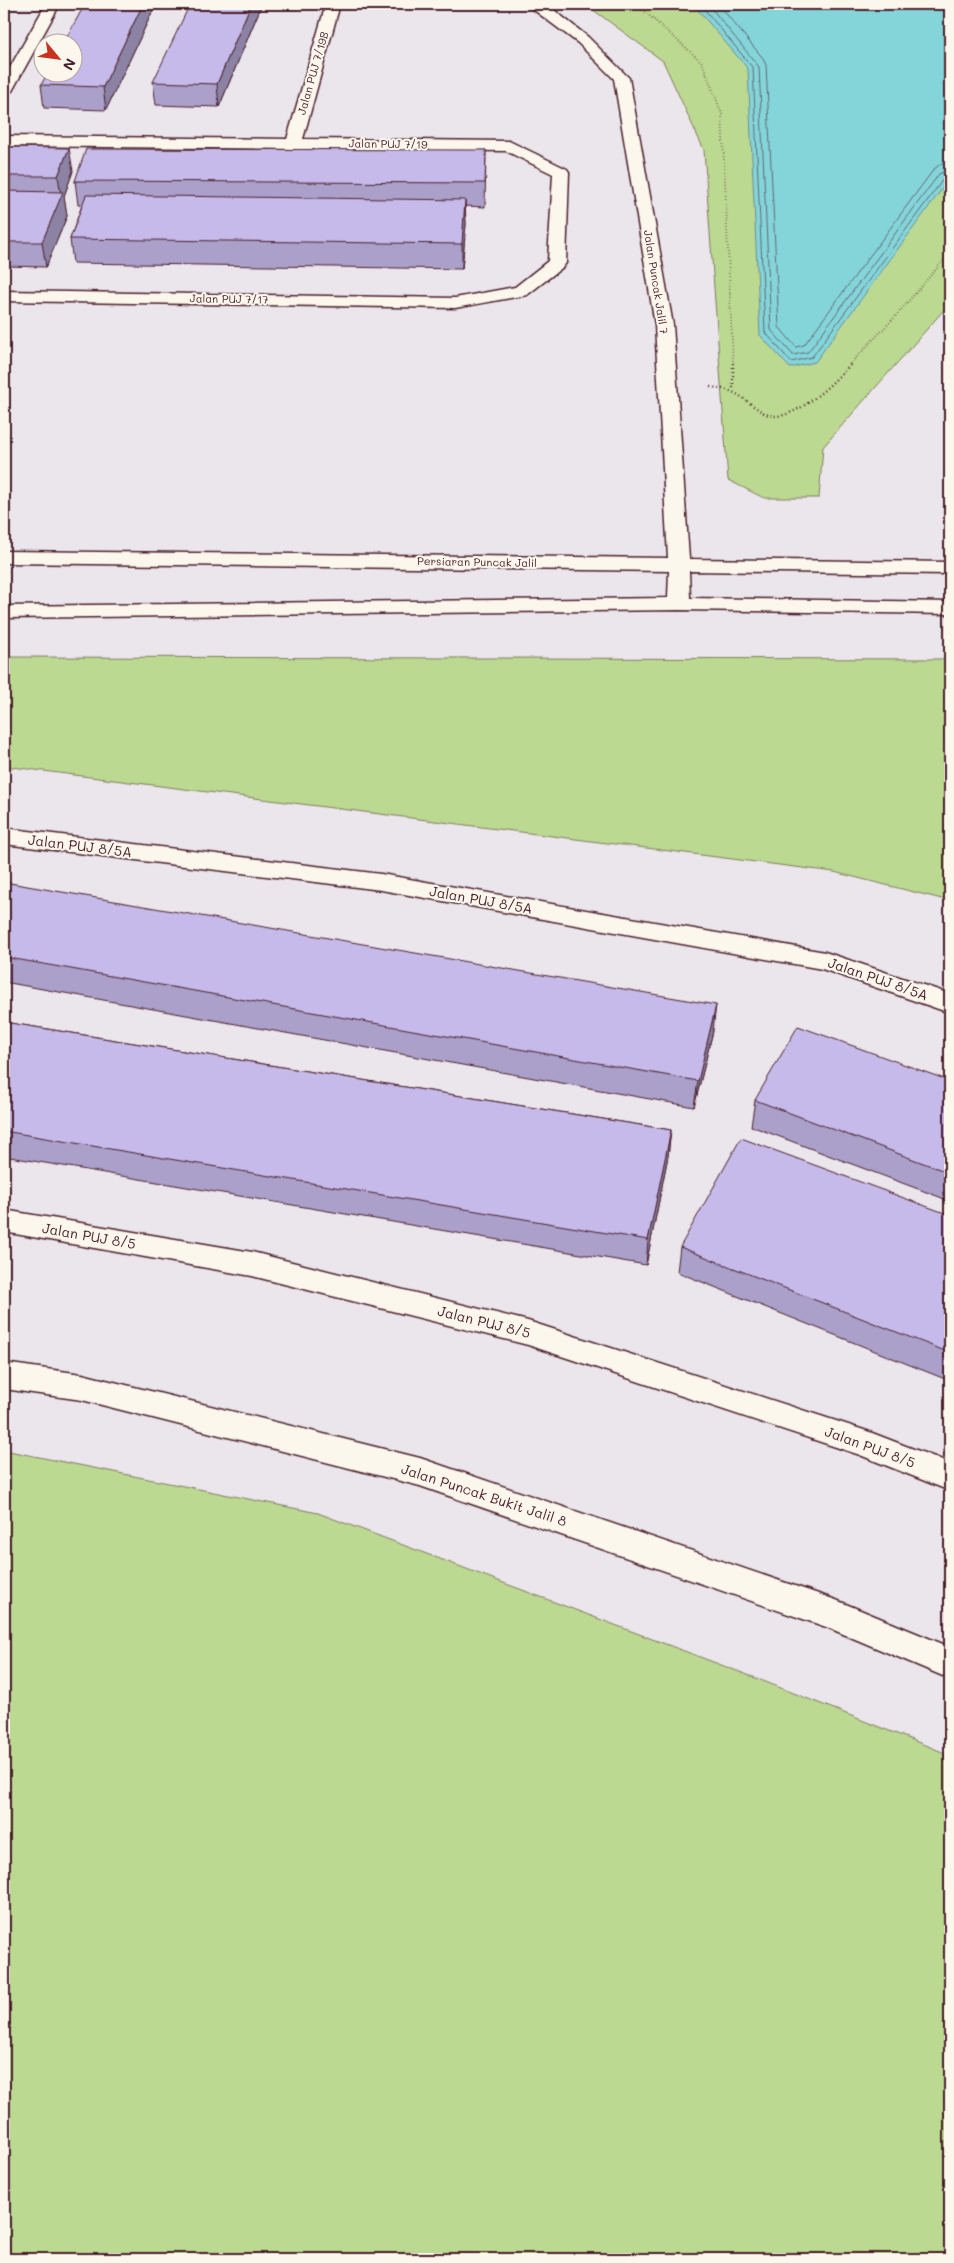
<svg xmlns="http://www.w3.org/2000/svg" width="954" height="2263" font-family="Mali,sans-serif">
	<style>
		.green { fill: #bbd991; stroke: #827c5e }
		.water { fill: #84d5da; stroke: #6d8c94 }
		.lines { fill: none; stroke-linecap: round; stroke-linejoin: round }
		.shore { stroke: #616871; stroke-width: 1 }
		.street-casing { stroke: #4a1f2b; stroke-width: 3 }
		.secondary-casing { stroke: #4a1f2b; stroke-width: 3 }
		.path-far1 { stroke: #4a1f2b; stroke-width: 2; stroke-dasharray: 0.5 2.5; stroke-linecap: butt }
		.path { stroke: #4a1f2b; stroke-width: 2.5; stroke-dasharray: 1 3; stroke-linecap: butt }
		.street { fill: #fbf7ec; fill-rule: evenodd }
		.secondary { fill: #fbf7ec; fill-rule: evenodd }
		.wall { fill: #aaa0ca; stroke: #4a1f2b }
		.shaded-wall { fill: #8b82a4; stroke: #4a1f2b }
		.building { fill: #c6baeb; stroke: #4a1f2b }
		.labels { text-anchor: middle; stroke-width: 4; stroke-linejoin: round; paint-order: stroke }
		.far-street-label { font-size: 11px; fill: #4a1f2b; stroke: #fbf7ec }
		.street-label { font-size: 14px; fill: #4a1f2b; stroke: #fbf7ec }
	</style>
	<rect width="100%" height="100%" fill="#ebe5ec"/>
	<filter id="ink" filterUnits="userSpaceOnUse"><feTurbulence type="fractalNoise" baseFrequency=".02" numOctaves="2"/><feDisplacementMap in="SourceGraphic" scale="10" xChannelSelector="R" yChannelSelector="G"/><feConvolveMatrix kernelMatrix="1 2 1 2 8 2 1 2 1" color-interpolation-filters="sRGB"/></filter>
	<g filter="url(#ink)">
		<!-- green -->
		<path class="green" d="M585,4H950V303L823,447L819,498H764L728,480L704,150L663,61Z
			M4,657L950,659V901L834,872L4,766Z
			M4,1450L318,1513L753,1677L950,1755V2259H4Z"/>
		<!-- water -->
		<path class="water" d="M693,4H950V178L815,362L790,368L760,335L748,69Z"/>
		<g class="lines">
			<!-- shore -->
			<path class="shore" d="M700,4L753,68L765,332L791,362L812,357L944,178L950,176
				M708,4L759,67L771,330L793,355L808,352L939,174L950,169
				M718,4L762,57L766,65L779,327L796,347L804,345L934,169L942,163L950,162"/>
			<!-- street casing -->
			<g class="street-casing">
				<path id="street" d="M46,4H60L12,91L4,95V78Z
					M326,4H340L303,139L509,141L567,169L569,172L566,263L563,267L527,295L455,308L4,301V291L455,298L515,287L548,261L553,174L506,151L4,146V136L287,139Z
					M4,828L381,874L825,952L950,994V1013L822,969L381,890L4,844Z
					M4,1210L252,1252L528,1321L867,1431L950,1463V1491L860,1455L528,1345L252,1276L4,1232Z
					M4,1363L82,1374L420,1458L836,1600L950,1647V1679L829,1628L420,1486L82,1400L4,1389Z"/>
			</g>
			<!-- secondary casing -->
			<g class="secondary-casing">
				<path id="secondary" d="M526,4H544L549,6L588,37L629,78L673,325L689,559L950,562V574L689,571L690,598L950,602V614L679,610L4,618V606L668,598L669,571L4,563V551L668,558L655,325L614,79L578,43Z"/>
			</g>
			<!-- path-far1 -->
			<path class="path-far1" d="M636,4L702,62L722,114L733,364
				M850,364L895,317L950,253"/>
			<!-- path -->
			<path class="path" d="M733,363V391
				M710,387C740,390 741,399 764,413C791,428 834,381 852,363"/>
			<!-- street -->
			<use href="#street" class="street"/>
			<!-- secondary -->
			<use href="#secondary" class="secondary"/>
		</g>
		<!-- wall -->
		<path class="wall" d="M156,4L106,110L44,108L41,85Z
			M262,4L219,107L156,105L153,82Z
			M4,147L73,171L64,196L67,216L46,267L4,266Z
			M486,150L485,207L465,206L466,224L462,269L73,263L70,239L82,205H78L75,181Z
			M4,882L713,1031L694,1107L4,982Z
			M4,1022L671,1130L668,1156L646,1265L4,1156Z
			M950,1081V1201L751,1126L755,1100Z
			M950,1215V1381L677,1272L680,1247Z"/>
		<!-- shaded-wall -->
		<path class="shaded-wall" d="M143,4H156L106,110L103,87Z
			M251,4H262L219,107L217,84Z
			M69,148L73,171L64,196L67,216L46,267L42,242L61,196L58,176Z
			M465,200L466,224L462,269V244Z
			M716,1005L713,1031L694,1107L698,1081Z
			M671,1130L668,1156L646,1265L648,1240Z"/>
		<!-- building -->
		<path class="building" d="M85,4H143L103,87L41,85L48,72H72V42H64Z
			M190,4H251L217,84L153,82Z
			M4,147L69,148L58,176H4Z
			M86,149L486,150L485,183L75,181Z
			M4,191L63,192L42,242H4Z
			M86,195L465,200L462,244L70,239Z
			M4,882L716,1005L698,1081L4,957Z
			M4,1022L671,1130L648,1240L4,1131Z
			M798,1026L950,1081V1173L755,1100Z
			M741,1138L950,1215V1353L680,1247Z"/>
	</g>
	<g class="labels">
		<!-- far-street labels -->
		<g class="far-street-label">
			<text transform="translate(313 73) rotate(-74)" y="4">Jalan PUJ 7/19B</text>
			<text transform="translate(388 144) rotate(1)" y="4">Jalan PUJ 7/19</text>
			<text transform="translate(656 282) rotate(81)" y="4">Jalan Puncak Jalil 7</text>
			<text transform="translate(229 299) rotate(1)" y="4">Jalan PUJ 7/17</text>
			<text transform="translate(477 562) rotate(1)" y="4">Persiaran Puncak Jalil</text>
		</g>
		<!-- street labels -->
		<g class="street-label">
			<text transform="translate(80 846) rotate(7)" y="5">Jalan PUJ 8/5A</text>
			<text transform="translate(481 900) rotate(10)" y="5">Jalan PUJ 8/5A</text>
			<text transform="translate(878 979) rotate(19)" y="5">Jalan PUJ 8/5A</text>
			<text transform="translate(89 1236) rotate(10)" y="5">Jalan PUJ 8/5</text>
			<text transform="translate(484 1322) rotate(14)" y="5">Jalan PUJ 8/5</text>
			<text transform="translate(870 1447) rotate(20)" y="5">Jalan PUJ 8/5</text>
			<text transform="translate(484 1495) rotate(18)" y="5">Jalan Puncak Bukit Jalil 8</text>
		</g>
	</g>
	<!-- margin -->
	<rect width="954" height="2263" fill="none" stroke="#fbf7ec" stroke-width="20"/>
	<rect x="10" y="10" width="934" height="2243" fill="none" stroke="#4a1f2b" stroke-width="2" filter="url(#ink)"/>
	<!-- north arrow -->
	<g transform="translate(58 58) rotate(119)"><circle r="24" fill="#fbf7ec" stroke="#b4a19f"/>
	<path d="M0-4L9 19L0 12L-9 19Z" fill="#c8321e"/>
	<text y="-8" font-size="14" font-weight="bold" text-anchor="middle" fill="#4a1f2b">N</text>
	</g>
</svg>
